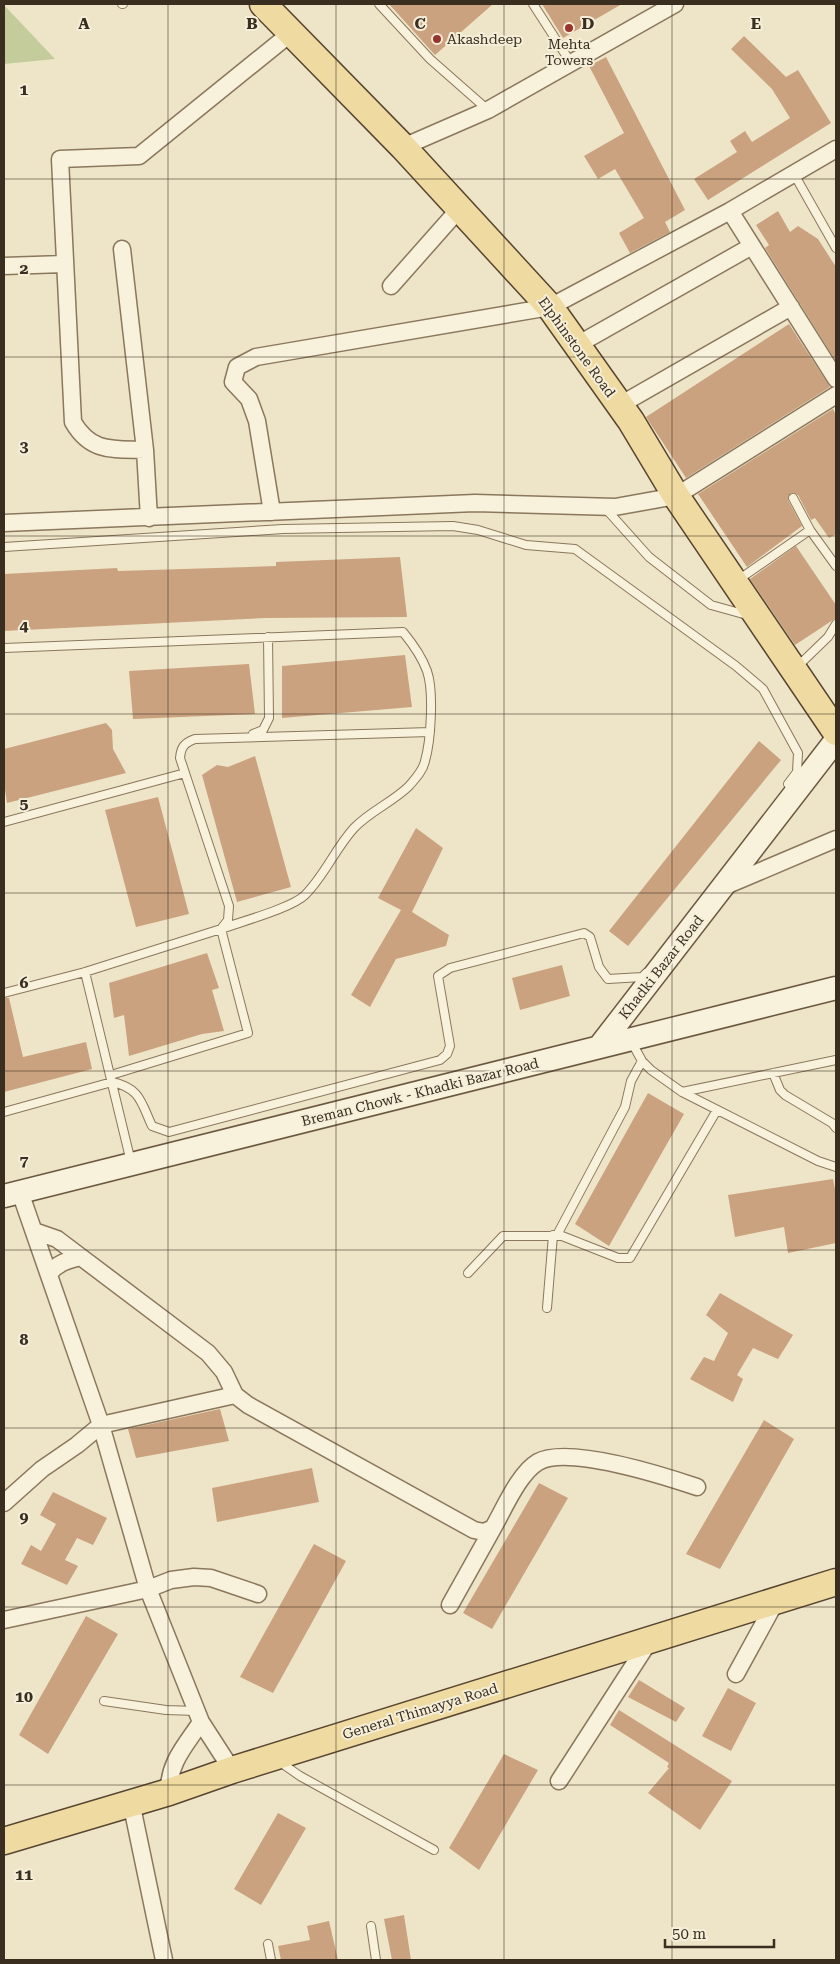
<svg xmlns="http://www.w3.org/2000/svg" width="840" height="1964" font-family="'Roboto Serif',serif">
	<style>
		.green { fill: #c4cc9c }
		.building { fill: #cba27f }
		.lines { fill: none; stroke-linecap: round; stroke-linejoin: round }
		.lane-casing { stroke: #8a775d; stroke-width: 10 }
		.street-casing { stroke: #8a775d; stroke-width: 19 }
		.secondary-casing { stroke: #6c5840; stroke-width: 25 }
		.primary-casing { stroke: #584531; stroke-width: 29 }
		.lane { stroke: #f8f1db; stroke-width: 8 }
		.street { stroke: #f8f1db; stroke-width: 16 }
		.secondary { stroke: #f8f1db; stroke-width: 22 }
		.primary { stroke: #efdba2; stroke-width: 26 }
		.grid { fill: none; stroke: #3a2e20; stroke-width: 1; stroke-opacity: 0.55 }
		.poi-dot { fill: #98332e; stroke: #f5eed8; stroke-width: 2 }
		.labels { text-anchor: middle; stroke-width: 4; stroke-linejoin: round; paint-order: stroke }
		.poi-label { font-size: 14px; fill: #3a2e20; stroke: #f5eed8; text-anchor: start }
		.street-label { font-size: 14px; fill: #3a2e20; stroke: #f5eed8 }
		.grid-label { font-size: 16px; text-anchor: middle; font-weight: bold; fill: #3a2e20; stroke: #f5eed8; stroke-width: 4; stroke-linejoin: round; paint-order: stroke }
	</style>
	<rect width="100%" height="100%" fill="#eee5c8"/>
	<!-- green -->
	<path class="green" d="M4,5L55,59L4,64Z"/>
	<!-- building -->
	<path class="building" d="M389,4H493L435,55Z
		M542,4H622L563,38Z
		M744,36L786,77L798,70L831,123L708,200L694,179L737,152L730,141L745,131L752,142L790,118L772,89L731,49Z
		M606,57L685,210L665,222L670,232L630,253L619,233L644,218L615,169L598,179L584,156L624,133L589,66Z
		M778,211L790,232L798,226L818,239L836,267V361L765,248L769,245L756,225Z
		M789,324L830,387L686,478L646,417Z
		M833,409L836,415V534L829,538L815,518L811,520L798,495L791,493L788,500L802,526L747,567L698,494Z
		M796,546L836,605V618L795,645L750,579Z
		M400,557L407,617L265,618L4,631V574L117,568L118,571L276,566V562Z
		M405,655L412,707L282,718V666Z
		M249,664L255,714L133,719L129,671Z
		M106,723L112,730L113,749L126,773L7,803L4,783V749Z
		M759,741L781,760L628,946L609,931Z
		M255,756L291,887L237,902L202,775L217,765L228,767Z
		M158,797L189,914L136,927L105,810Z
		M416,828L443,848L412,912L449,935L446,946L396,959L370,1007L351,995L401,910L378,898Z
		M207,953L219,988L212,990L224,1031L202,1034L129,1056L124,1015L114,1018L109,983Z
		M562,965L570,996L520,1010L512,978Z
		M4,998H9L23,1057L86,1042L92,1069L4,1092Z
		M648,1093L684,1114L609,1246L575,1224Z
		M833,1179L836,1194V1243L788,1253L784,1227L735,1237L728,1195Z
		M720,1293L793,1335L778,1359L753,1348L737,1375L743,1379L733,1402L690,1379L704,1357L714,1361L728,1333L706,1315Z
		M220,1409L229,1441L136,1458L128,1429Z
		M764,1420L794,1439L720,1569L686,1554Z
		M312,1468L319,1502L217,1522L212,1488Z
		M539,1483L568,1498L492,1629L463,1613Z
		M53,1492L107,1518L93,1545L77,1538L65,1560L78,1566L67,1585L21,1564L31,1545L41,1551L56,1524L40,1515Z
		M314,1544L346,1561L273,1693L240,1677Z
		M86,1616L118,1634L48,1754L19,1735Z
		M639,1680L685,1708L676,1722L628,1697Z
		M728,1688L756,1703L731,1751L702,1736Z
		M619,1710L732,1781L700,1830L648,1793L669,1768L667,1767L669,1763L610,1725Z
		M504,1754L538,1770L479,1870L449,1848Z
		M278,1813L306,1828L261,1905L234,1889Z
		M404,1915L411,1960H392L384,1919Z
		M329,1921L338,1960H281L278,1946L310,1940L307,1926Z"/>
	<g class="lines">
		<!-- lane casing -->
		<g class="lane-casing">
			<path id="lane" d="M122,4H123
				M379,4L430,59L488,110
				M533,4L571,63
				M794,174L836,248
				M606,509L649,557L711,605L747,615
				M810,530L836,566
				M4,547L283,529L453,526L478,530L526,545L575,549L736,666L763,689L798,753L797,772L788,784
				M738,580L810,530L793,498
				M4,648L403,632C412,643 422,657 427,671C434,691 431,740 425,761C423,771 415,779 409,786C393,802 370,811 354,828C335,849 325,875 305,895C292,908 240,922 221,929L248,1033L111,1075
				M797,667L828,637L836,624
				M253,734L263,730L269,718L268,637
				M4,822L185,773
				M85,972L131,1162
				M4,993L85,972L221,929L228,920L229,906L180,758C181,747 184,743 195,739L430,732
				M631,1041L642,1061L651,1070L682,1092L818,1161L836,1167
				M773,1073L780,1090L785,1095L832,1123L836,1128
				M682,1092L836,1060
				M4,1112L112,1082C140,1088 141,1102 152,1126L169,1132L440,1060L447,1054L450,1046L438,976L450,968L584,933L590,937L599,967L608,979L642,977L646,973
				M557,1235L625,1107L631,1081L642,1061
				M468,1273L503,1236H562L618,1258H630L717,1110
				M547,1308L553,1235
				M104,1701L166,1710L196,1711
				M280,1762L300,1776L434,1850
				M371,1926L376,1960
				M268,1944L271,1960"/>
		</g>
		<!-- street casing -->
		<g class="street-casing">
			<path id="street" d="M403,147L488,110L675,4
				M730,211L836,379
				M122,249L145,450L149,518
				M4,266L64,264
				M391,286L460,208
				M577,345L752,246
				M620,405L791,307
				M145,450C113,449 91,453 73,422L60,159L139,156L291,33
				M272,512L257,421L249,399L233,382L237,367L256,357L550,307L730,211L836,149
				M4,523L475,503L615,507L676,496L836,395
				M723,887L836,839
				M20,1192L101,1425L148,1589L201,1722L232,1770
				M34,1231L57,1239L208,1353L224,1372L235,1395L248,1405L474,1530L484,1532L493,1528C504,1509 519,1473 538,1462C568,1445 664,1476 697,1487
				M49,1274C57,1263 68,1260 81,1257
				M4,1503L42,1469L77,1445L101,1425L235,1395
				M450,1605L493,1528
				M4,1620L148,1589L171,1580L194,1577L211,1578L258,1594
				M736,1674L776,1601
				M559,1781L650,1640
				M169,1792C168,1763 186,1745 201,1722
				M131,1802L164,1960"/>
		</g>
		<!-- secondary casing -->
		<g class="secondary-casing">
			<path id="secondary" d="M599,1047L836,740
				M4,1196L836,988"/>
		</g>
		<!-- primary casing -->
		<g class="primary-casing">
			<path id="primary" d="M263,4L403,147L550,307L631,421L676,496L836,732
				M4,1841L169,1792L232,1770L836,1582"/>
		</g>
		<!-- lane -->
		<use href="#lane" class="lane"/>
		<!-- street -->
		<use href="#street" class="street"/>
		<!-- secondary -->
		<use href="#secondary" class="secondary"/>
		<!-- primary -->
		<use href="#primary" class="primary"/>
	</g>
	<!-- grid -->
	<path class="grid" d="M168,4V1960M336,4V1960M504,4V1960M672,4V1960M4,179H836M4,357H836M4,536H836M4,714H836M4,893H836M4,1071H836M4,1250H836M4,1428H836M4,1607H836M4,1785H836"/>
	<!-- markers -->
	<g class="poi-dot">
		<circle cx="569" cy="28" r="5"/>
		<circle cx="437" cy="39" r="5"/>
	</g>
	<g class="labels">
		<!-- poi labels -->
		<g class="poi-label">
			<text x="447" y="44">Akashdeep</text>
			<text x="569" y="49" text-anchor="middle">Mehta<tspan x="569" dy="16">Towers</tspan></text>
		</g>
		<!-- street labels -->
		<g class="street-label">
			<text transform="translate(577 347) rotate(54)" y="5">Elphinstone Road</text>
			<text transform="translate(661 967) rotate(-52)" y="5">Khadki Bazar Road</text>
			<text transform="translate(420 1092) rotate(-14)" y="5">Breman Chowk - Khadki Bazar Road</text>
			<text transform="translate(420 1711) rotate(-17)" y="5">General Thimayya Road</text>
		</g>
	</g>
	<g class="grid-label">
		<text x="84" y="29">A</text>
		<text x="252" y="29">B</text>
		<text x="420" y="29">C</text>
		<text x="588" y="29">D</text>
		<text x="756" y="29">E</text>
		<text x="24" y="95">1</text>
		<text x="24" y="274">2</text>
		<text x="24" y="452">3</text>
		<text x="24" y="631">4</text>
		<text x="24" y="809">5</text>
		<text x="24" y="988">6</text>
		<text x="24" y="1166">7</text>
		<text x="24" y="1345">8</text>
		<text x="24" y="1523">9</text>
		<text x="24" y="1702">10</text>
		<text x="24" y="1880">11</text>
	</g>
	<!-- border -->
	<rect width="840" height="1964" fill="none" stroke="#3a2e20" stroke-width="10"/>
	<!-- scale -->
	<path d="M665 1939v8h109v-8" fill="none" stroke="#3a2e20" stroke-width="2.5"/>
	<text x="672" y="1939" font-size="15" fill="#3a2e20" stroke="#f5eed8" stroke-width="4" paint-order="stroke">50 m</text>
</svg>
